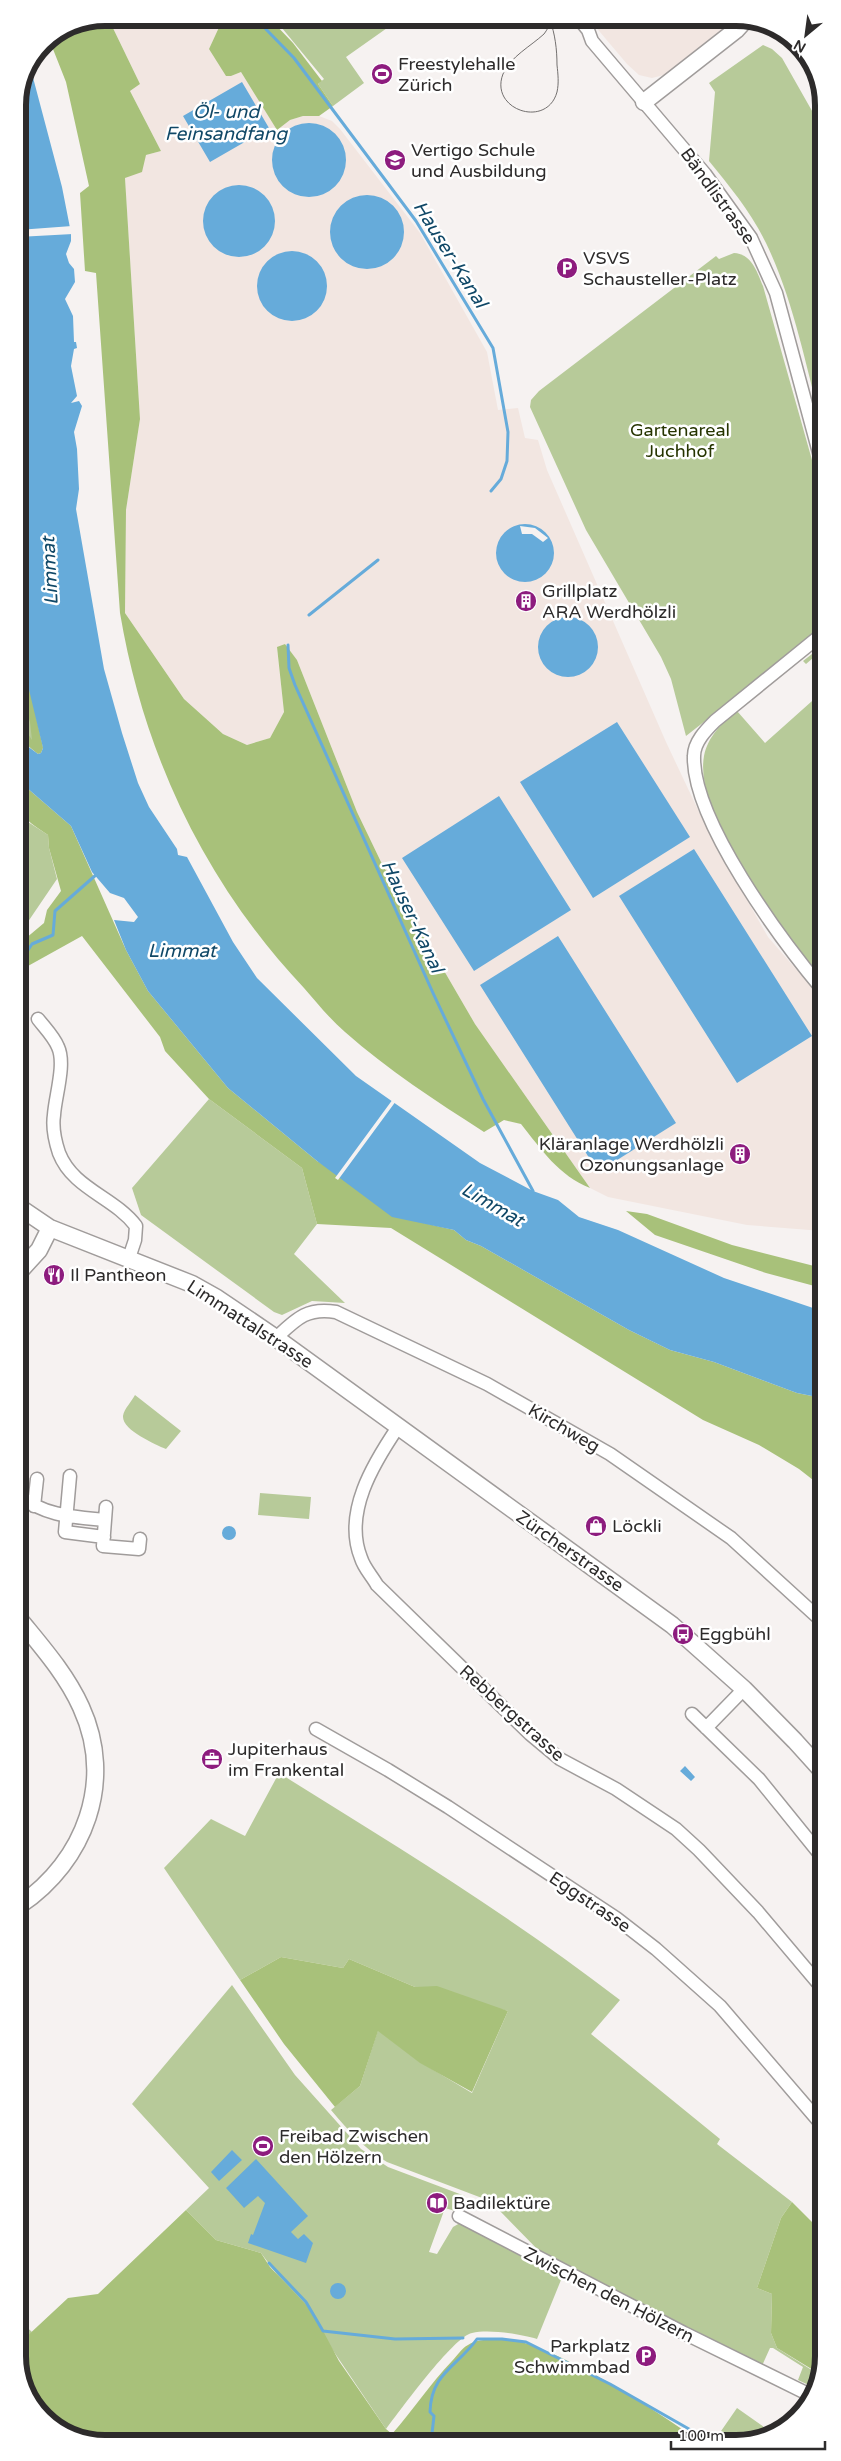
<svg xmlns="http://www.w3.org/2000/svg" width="841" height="2461" font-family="'Varela Round',sans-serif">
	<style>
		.built { fill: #f2e6e1 }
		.green { fill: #b7ca99 }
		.forest { fill: #a8c17a }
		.water { fill: #66abda }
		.pier { fill: #f6f2f1 }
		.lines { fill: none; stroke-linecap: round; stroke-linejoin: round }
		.stream { stroke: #66abda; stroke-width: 3 }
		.minor-casing { stroke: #a09c9b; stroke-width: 15 }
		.major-casing { stroke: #a09c9b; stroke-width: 19 }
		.minor { stroke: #fff; stroke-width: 12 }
		.major { stroke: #fff; stroke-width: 16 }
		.tram { stroke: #73706f; stroke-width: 1 }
		.labels { text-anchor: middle; stroke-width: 5; stroke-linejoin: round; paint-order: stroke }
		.poi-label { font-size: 18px; fill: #2d2b2b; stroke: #fff; text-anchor: start }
		.street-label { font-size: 18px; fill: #2d2b2b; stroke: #fff }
		.park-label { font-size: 18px; fill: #263400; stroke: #fff }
		.water-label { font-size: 19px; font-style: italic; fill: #104867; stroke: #fff }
		.rim { fill: none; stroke: #2d2b2b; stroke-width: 6 }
	</style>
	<rect width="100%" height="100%" fill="#f6f2f1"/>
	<!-- built -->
	<path class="built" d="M738,18L676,69L664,75L652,78L639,75L627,64L589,19Z
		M221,23L209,49L231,76L241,72L277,129L290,120L303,116H319L332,121L340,129L420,233L487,352L498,410L518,408L525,438L538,440L547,470L666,742L708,831L768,937L822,999V1231L747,1225L608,1197L590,1188L475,1024L382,864L357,812L297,660L285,644L277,648L284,712L270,738L247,745L223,734L184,699L125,613L126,510L140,419L125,178L146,155L161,151L130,91L140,84L111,24Z"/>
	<!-- green -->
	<path class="green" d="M397,21L346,57L364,83L333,106L318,84L324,79L277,22Z
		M763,45L772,49L782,58L820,125L821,422C805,362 793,299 766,243C751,212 730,187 709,161L715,92L709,83Z
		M734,253C752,254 757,272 763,286L821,492V630L686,736L671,679L661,657L586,530L530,407L531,400L539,391L716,256L719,259Z
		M18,644L21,649L43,748L18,734Z
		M821,647V665L813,658L806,664L803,661Z
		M821,693L822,979C784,933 693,817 704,756C708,736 722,723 737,711L765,743Z
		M25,820L48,835L49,848L57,879L19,935V828Z
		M209,1099L302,1168L317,1224L294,1254L345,1303L312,1301L282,1315L274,1312L141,1215L132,1188Z
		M135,1395L181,1431L166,1449C155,1444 122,1430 123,1416C124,1409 132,1401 135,1395Z
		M260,1493L311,1497L309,1519L258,1515Z
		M279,1773C395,1845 511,1916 620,2000L591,2034L720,2139L717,2144L792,2202L781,2218L757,2288L772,2294L771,2333L777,2348L818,2374L813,2387L798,2380L803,2367L773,2348H770L761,2368L541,2253L498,2209L482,2198L387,2162C364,2149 348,2130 331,2110L360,2086L378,2030L420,2062L472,2093L508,2011L415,1987L349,1959L343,1968L281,1957L240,1980L164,1868L211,1819L245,1836Z
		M232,1985L295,2075L361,2149L388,2167L465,2196L463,2202L459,2201L455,2211L445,2208L429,2252L437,2254L453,2227L460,2223L563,2275L537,2339C520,2334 489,2329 472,2333C453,2337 400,2411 386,2429L328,2343L261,2253L216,2240L186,2210L209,2188L132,2104Z
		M20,2321L32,2332L24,2340L21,2337Z
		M737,2408L771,2432C756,2443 735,2445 719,2434Z"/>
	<!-- forest -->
	<path class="forest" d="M273,22L293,43L322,81L318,84L333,106L319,116H303L290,120L277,130L241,72L231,76H226L209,49L221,23Z
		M72,24H111L140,84L130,91L161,151L146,155L142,172L125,178L140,419L126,510L125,613L184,699L223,734L247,745L270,738L284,712L277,647L285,644L297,660L357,812L382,864L475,1024L590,1188C559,1176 541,1149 521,1124L504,1120L484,1132C436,1101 388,1070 345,1032C330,1019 317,1003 304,988C205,883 144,755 120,613L96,273L85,271L80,193L89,186L66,82L49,39Z
		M797,49L802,52L820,82V98Z
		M21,649L43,748L41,753L38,754C24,743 18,737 18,719L32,740L30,722L18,683Z
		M19,781L71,826L126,950L148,991L228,1088L317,1161L424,1223L454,1230L466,1240L481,1246L629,1330L670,1350L714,1362L797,1393L822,1398V1487L799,1469L759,1445L703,1420L391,1228L317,1224L302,1168L209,1099L165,1051L160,1037L82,936L19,971V944L44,923L47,910L61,891L49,848L48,835C19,815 19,817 19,781Z
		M626,1211L647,1214L732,1245L822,1268V1288L766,1273L655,1235Z
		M281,1957L343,1968L349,1959L415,1987L437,1986L508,2011L472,2092L420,2063L378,2031L360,2086L335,2107L284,2044L240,1980Z
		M792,2202L823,2233V2356L818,2373L777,2348L771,2333L772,2294L757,2288L781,2218Z
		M186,2210L216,2240L261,2253L270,2267L313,2312L339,2361L386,2429L392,2434C413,2410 430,2384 452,2361C457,2356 462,2348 468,2345C481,2336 513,2339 528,2344C589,2366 646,2405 700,2441L99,2443L48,2422L21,2379V2337L24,2339L68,2298L98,2294Z"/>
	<!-- water -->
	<path class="water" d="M31,70L62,187L71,233V241L66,254L69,263L74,269L75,282L65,299L73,316L74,342H76L77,348L74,349L71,366L77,396L71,403L79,401L82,406L74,432L77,449L79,489L76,509L104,669L122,733L138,783L149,807L177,849L178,855L187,857L233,942L257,978L356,1076L480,1163L533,1191L558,1200L579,1217L618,1230L724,1278L816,1309L822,1308V1398L797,1393L714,1362L670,1350L629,1330L481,1246L466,1240L454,1230L392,1217L317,1161L228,1088L148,991L126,950L114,920L134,922L138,917L124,898L110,893L92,872L71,826L19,781L18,734L26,745L38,754L41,753L43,748L18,644V100Z
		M242,82L269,128L210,162L183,116Z
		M272 160a37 37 0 1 1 74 0a37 37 0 1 1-74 0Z
		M203 221a36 36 0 1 1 72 0a36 36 0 1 1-72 0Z
		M330 232a37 37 0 1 1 74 0a37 37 0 1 1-74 0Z
		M257 286a35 35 0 1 1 70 0a35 35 0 1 1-70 0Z
		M496 553a29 29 0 1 1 58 0a29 29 0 1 1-58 0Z
		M538 647a30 30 0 1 1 60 0a30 30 0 1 1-60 0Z
		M617,722L690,837L593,898L520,782Z
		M499,796L571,910L474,971L402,858Z
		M694,849L812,1036L737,1083L619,896Z
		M558,936L676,1123L598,1172L480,985Z
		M222 1533a7 7 0 1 1 14 0a7 7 0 1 1-14 0Z
		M685,1766L695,1777L691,1781L680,1771Z
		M232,2150L242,2160L219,2181L211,2172Z
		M256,2159L308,2216L291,2232L298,2239L304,2234L313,2243L306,2263L248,2243L251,2234L253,2235L265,2203L258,2196L244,2208L226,2188Z
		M330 2291a8 8 0 1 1 16 0a8 8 0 1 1-16 0Z"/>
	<!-- pier -->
	<path class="pier" d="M72,226L73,234L18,237V230Z
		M520,526L535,528L548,538L543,542L532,534H522Z
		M393,1099L396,1101L338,1180L335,1178Z"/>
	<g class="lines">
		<!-- stream -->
		<path class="stream" d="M259,22L294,58L416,221L493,348L508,432L507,461L501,479L491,491
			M309,615L378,560
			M288,645L289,668L295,685L433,993L483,1099L533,1191
			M19,959L24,956L32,944L53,935L55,911L97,874
			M269,2263L306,2302L323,2331L395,2339L463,2338
			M431,2442L434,2416L430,2412C431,2373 457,2367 477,2339H502L526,2342L610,2384L710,2441"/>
		<!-- minor casing -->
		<g class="minor-casing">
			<path id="minor" d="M579,19L588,30L592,41L705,174L751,238L776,293L821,460
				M821,635L715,721C706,730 694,742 694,756C692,820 781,940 822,989
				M38,1019C45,1028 54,1037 58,1047C66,1064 55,1097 54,1115C52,1128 55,1141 59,1153C73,1189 114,1197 136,1226L135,1240L129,1258
				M276,1338C296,1319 307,1307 336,1312L487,1384L610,1454L731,1538L823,1622
				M398,1427C373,1464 343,1513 361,1558C364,1568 372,1576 377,1585L530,1734L560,1759L616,1789L676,1829L699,1850L758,1912L823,1989
				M70,1476L65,1532L104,1537
				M19,1495C44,1516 74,1517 105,1520
				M34,1506L37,1479
				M106,1507L103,1546L139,1549L140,1539
				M692,1714L759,1779L823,1858
				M706,1728L744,1689
				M316,1729L388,1770L448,1807L616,1918L656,1949L720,2006L823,2126
				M459,2216L684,2333L810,2395"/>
		</g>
		<!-- major casing -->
		<g class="major-casing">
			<path id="major" d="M644,102L736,30L746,19
				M19,1207L50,1228L192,1284L217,1298L276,1338L672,1625L744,1689L795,1741L823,1772
				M19,1272L39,1250L50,1228
				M20,1620C42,1647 66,1674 81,1707C115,1781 85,1861 20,1905"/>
		</g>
		<!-- minor -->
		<use href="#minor" class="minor"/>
		<!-- major -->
		<use href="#major" class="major"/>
		<!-- tram -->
		<path class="tram" d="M550,20C555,34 557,49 557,65C558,74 559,83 557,92C547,129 489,110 503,74C510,57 531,46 544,34C547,30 550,25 551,20"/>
	</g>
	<!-- icons -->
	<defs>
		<g id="stadium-disc" transform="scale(1.125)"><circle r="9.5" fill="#8d1c7e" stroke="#fff"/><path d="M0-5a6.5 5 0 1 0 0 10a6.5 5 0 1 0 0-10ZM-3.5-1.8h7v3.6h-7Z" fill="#fff"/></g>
		<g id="school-disc" transform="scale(1.125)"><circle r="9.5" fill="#8d1c7e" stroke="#fff"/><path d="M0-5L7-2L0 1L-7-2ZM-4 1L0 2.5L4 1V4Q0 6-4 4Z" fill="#fff"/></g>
		<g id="parking-disc" transform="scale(1.125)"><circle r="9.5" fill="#8d1c7e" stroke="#fff"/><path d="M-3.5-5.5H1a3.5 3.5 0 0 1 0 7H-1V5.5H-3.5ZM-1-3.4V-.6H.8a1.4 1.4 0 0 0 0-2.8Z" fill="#fff"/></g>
		<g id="building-disc" transform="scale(1.125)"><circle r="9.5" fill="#8d1c7e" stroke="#fff"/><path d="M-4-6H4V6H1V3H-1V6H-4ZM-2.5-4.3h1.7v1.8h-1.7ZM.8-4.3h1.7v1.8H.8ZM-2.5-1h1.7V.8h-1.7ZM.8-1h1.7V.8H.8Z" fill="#fff"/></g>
		<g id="restaurant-disc" transform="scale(1.125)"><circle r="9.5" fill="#8d1c7e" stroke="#fff"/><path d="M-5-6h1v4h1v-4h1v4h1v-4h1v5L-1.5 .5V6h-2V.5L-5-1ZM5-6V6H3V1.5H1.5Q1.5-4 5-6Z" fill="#fff"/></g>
		<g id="shop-disc" transform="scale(1.125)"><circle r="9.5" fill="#8d1c7e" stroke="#fff"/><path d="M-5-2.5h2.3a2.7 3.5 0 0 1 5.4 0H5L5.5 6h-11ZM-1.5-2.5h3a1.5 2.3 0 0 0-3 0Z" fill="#fff"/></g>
		<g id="bus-disc" transform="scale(1.125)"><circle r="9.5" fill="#8d1c7e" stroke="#fff"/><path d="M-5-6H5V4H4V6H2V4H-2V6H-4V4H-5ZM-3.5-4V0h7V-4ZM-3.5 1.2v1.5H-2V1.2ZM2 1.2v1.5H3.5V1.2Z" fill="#fff"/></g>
		<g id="office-disc" transform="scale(1.125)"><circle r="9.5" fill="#8d1c7e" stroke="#fff"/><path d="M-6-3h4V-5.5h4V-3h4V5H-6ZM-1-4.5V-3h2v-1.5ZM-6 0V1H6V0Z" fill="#fff"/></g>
		<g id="library-disc" transform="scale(1.125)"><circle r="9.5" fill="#8d1c7e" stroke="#fff"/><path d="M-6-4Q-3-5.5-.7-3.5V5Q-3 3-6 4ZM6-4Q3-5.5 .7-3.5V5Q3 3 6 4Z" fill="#fff"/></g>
	</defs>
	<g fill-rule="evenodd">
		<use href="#stadium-disc" x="382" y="74"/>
		<use href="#school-disc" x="395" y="160"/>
		<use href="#parking-disc" x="567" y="268"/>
		<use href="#building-disc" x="526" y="601"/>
		<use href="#building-disc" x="740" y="1154"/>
		<use href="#restaurant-disc" x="54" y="1275"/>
		<use href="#shop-disc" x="596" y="1526"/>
		<use href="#bus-disc" x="683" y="1634"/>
		<use href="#office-disc" x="212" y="1759"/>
		<use href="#stadium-disc" x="263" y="2146"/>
		<use href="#library-disc" x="437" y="2203"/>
		<use href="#parking-disc" x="646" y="2356"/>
	</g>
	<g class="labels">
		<!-- poi labels -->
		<g class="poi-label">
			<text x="398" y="70">Freestylehalle<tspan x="398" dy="21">Zürich</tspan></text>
			<text x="411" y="156">Vertigo Schule<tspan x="411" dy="21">und Ausbildung</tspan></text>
			<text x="583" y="264">VSVS<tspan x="583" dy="21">Schausteller-Platz</tspan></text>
			<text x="542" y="597">Grillplatz<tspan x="542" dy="21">ARA Werdhölzli</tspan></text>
			<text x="724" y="1150" text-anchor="end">Kläranlage Werdhölzli<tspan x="724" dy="21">Ozonungsanlage</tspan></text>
			<text x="70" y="1281">Il Pantheon</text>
			<text x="612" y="1532">Löckli</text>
			<text x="699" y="1640">Eggbühl</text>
			<text x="228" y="1755">Jupiterhaus<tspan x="228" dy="21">im Frankental</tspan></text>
			<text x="279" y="2142">Freibad Zwischen<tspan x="279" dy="21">den Hölzern</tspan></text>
			<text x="453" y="2209">Badilektüre</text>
			<text x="630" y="2352" text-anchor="end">Parkplatz<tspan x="630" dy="21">Schwimmbad</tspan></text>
		</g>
		<!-- street labels -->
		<g class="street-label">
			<text transform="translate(718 196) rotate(54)" y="6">Bändlistrasse</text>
			<text transform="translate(250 1324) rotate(33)" y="6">Limmattalstrasse</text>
			<text transform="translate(564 1428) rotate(30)" y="6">Kirchweg</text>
			<text transform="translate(570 1551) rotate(35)" y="6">Zürcherstrasse</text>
			<text transform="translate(512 1713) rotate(42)" y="6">Rebbergstrasse</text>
			<text transform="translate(590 1902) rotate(34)" y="6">Eggstrasse</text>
			<text transform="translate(609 2295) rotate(27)" y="6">Zwischen den Hölzern</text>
		</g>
		<!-- park labels -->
		<g class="park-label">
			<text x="680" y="436">Gartenareal<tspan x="680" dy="21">Juchhof</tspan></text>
		</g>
		<!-- water labels -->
		<g class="water-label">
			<text x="226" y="118">Öl- und<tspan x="226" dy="22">Feinsandfang</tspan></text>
			<text transform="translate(451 254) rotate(58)" y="7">Hauser-Kanal</text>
			<text transform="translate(49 571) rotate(-93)" y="7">Limmat</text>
			<text transform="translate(413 916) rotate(65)" y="7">Hauser-Kanal</text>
			<text x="182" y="957">Limmat</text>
			<text transform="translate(493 1204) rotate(30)" y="7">Limmat</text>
		</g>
	</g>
	<!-- crop -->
	<path d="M0 0H841V2461H0ZM105 26H736A79 79 0 0 1 815 105V2356A79 79 0 0 1 736 2435H105A79 79 0 0 1 26 2356V105A79 79 0 0 1 105 26Z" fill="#fff" fill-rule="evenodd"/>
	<path class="rim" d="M105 26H736A79 79 0 0 1 815 105V2356A79 79 0 0 1 736 2435H105A79 79 0 0 1 26 2356V105A79 79 0 0 1 105 26Z"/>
	<!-- north arrow -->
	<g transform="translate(806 35) rotate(209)" stroke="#ffffff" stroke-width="4" paint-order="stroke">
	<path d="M0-4L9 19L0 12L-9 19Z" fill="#2d2b2b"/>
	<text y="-8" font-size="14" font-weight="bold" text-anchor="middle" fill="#2d2b2b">N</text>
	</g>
	<!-- scale -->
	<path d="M671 2441v8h154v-8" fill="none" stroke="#2d2b2b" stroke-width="2.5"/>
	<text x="678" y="2441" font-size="15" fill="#2d2b2b" stroke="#ffffff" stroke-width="4" paint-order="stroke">100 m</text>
</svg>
